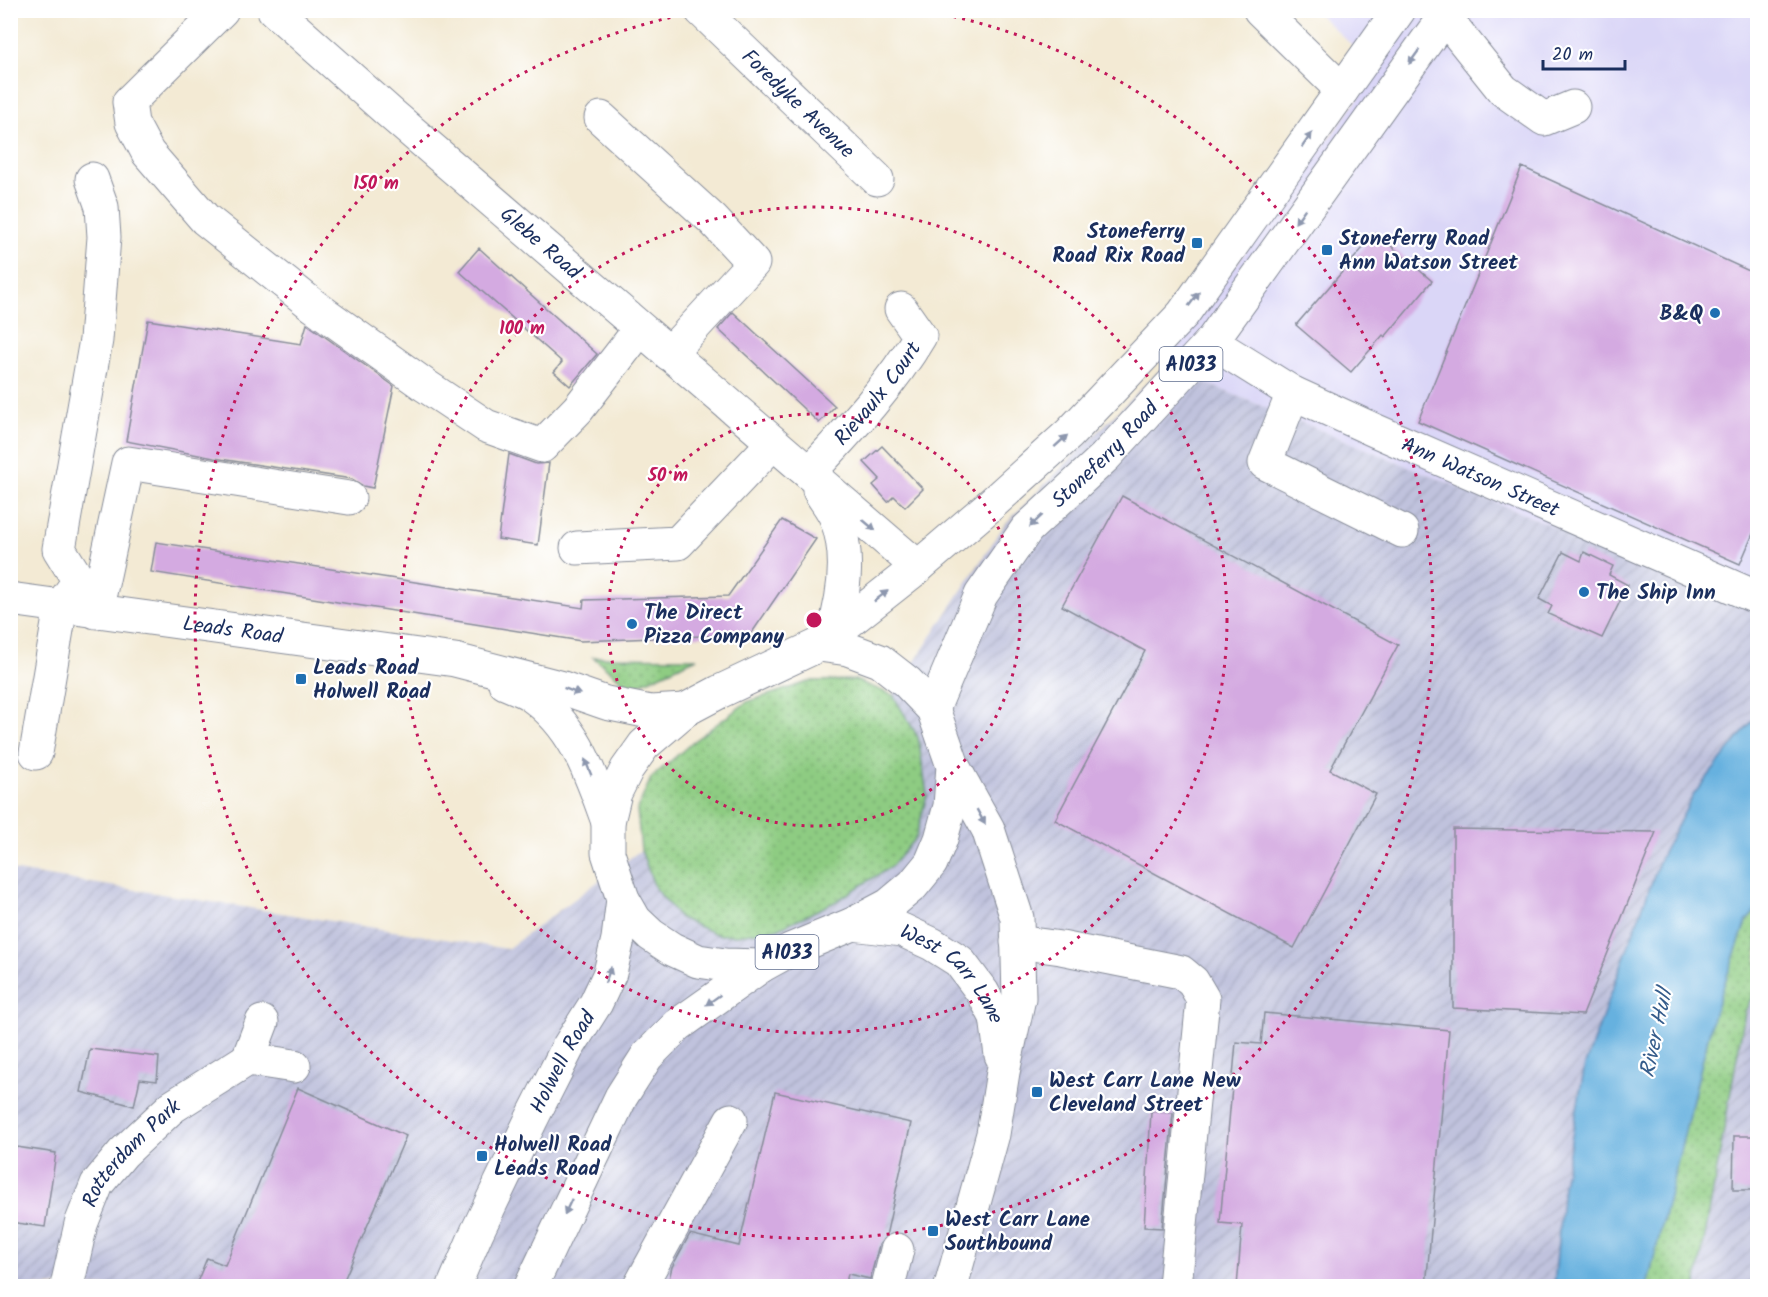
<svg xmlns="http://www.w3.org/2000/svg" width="1768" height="1297" font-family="Kalam,sans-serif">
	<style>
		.built { fill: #dad6f7 }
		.industrial { fill: url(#industrial-furrows) }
		.grass { fill: url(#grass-dots); stroke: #547e70; stroke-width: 1.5 }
		.water { fill: #66b1df; stroke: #40709e; stroke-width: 1.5 }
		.building { fill: #d4aae1 }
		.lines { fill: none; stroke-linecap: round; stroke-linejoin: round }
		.minor-casing { stroke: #878c99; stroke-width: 35 }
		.major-casing { stroke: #878c99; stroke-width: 35 }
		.highway-casing { stroke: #878c99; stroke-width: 35 }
		.minor { stroke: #fff; stroke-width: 33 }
		.major { stroke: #fff; stroke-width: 33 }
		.highway { stroke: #fff; stroke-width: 33 }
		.oneway { fill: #8d97ae }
		.ring { fill: none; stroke: #c2185b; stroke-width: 3; stroke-dasharray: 3 6 }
		.poi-dot { fill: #1f6fb2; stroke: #fff; stroke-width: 2 }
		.labels { text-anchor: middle; stroke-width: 4.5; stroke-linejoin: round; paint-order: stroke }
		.shield { fill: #fff; stroke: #5f6d8e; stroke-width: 1.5 }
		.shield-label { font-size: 20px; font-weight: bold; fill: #1b2f5e }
		.street-label { font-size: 21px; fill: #1b2f5e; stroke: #fff }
		.poi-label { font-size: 21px; font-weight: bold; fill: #1b2f5e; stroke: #fff; text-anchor: start }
		.water-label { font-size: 22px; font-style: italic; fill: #355c8b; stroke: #fff }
		.centre { fill: #c2185b; stroke: #fff; stroke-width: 3 }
		.ring-label { font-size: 18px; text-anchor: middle; font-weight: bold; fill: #c2185b; stroke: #fff; stroke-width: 4.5; stroke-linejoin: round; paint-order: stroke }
	</style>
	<defs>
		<pattern id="industrial-furrows" width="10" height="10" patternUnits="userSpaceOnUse" patternTransform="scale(1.5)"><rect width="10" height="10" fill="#c0c2dd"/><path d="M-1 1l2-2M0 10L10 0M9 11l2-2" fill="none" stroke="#a4a7c0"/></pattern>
		<pattern id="grass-dots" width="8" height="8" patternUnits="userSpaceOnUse" patternTransform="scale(1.5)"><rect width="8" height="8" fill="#8ecc82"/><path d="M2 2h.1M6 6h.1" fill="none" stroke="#73a66e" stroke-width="1.8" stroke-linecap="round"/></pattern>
	</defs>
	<rect width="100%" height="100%" fill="#fff"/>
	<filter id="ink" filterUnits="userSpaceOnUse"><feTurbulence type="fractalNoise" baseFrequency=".0167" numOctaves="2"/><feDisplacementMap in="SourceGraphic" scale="12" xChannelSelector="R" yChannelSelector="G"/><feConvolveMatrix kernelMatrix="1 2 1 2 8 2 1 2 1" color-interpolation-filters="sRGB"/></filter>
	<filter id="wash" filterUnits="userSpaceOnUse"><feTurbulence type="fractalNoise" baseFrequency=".008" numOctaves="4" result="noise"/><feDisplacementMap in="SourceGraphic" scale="24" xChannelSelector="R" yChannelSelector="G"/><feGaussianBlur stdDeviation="1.35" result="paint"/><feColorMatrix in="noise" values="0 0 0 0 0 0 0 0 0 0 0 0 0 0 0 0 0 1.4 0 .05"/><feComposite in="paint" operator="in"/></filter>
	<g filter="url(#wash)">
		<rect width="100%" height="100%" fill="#f3ead4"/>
		<!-- built -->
		<path class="built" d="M1315,11H1757V610L1164,366L1228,275L1379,70Z"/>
		<!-- industrial -->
		<path class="industrial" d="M1164,366L1757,610V715L1694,794L1585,1065L1563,1185L1554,1286H11L10,870L507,949L641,850L655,888L738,935L777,929L835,902L891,866L916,838L918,737L893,695L1005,524Z
			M1757,985V1286H1696L1745,1012Z"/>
		<!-- grass -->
		<path class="grass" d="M593,657L697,658L631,688Z
			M855,680L893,695L918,737L927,795L916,837L892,866L835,902L777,929L738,935H718L680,918L655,888L641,850L637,810L651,778L695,740L747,702L811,681Z
			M1757,909V985L1745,1012L1696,1286H1647L1714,1013L1746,922Z"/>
		<!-- water -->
		<path class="water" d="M1757,715V909L1746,922L1714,1013L1647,1286H1554L1563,1185L1585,1065L1605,1010L1660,859L1694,794Z"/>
		<g id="blocks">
			<!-- building -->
			<path class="building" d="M1522,167L1758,275V522L1740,564L1418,421Z
				M1376,233L1432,281L1385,337L1383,335L1351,372L1296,325Z
				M479,248L597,354L570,386L554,372L562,362L459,271Z
				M733,312L835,406L819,423L718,329Z
				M148,320L301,344L307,324L394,386L373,488L363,486L352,479L214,458L126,441Z
				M882,446L923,489L905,507L894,496L888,502L873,485L880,479L864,462Z
				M509,454L536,464L549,463L538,545L498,539Z
				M1122,496L1398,645L1330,770L1376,794L1294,948L1055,820L1145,651L1062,606Z
				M782,520L816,539L751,634L581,641L151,572L156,542L583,608L584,600L728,596Z
				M1563,552L1581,561L1584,552L1613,566L1609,575L1628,585L1602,638L1548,614L1552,606L1539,599Z
				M1453,829L1656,832L1583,1015L1453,1008Z
				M1264,1013L1449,1030L1426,1287H1237L1242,1225L1220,1223L1236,1042L1261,1044Z
				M90,1049L159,1057L157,1081L140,1079L134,1106L81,1092Z
				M298,1088L406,1136L341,1287H195L207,1258L225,1265Z
				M775,1092L911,1123L886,1236L879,1245L870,1279L848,1274L845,1287H667L672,1267L690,1234L739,1246Z
				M1151,1112L1173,1113L1162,1228L1144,1227Z
				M1734,1136H1758V1190H1733Z
				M10,1146L56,1153L45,1227L10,1222Z"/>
		</g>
	</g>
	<g filter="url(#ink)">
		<use href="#blocks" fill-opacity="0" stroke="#878c99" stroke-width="1.5"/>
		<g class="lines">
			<!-- minor casing -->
			<g class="minor-casing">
				<g id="minor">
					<path d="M222,10L129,102L132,123L148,153L205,219L314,306L426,386L486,426L542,446L578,409L640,329"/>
					<path id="s1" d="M274,10L390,113L918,567"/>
					<path id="s2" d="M701,10L877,179"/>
					<path d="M1260,10L1342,90"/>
					<path d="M1444,16L1503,90L1544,119L1573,107"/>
					<path d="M601,118L713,220L753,263L669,354"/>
					<path id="s3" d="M1211,342L1293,393L1374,430L1758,598"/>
					<path d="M1293,393L1265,463L1402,531"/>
					<path id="s4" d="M809,473C849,430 890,387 920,336L901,309"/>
					<path d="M819,490C824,499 832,508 836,518C851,555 844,597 833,634"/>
					<path d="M577,548L678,543L773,443"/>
					<path d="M96,612L128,463L349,498"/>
					<path d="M36,753L61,606L79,581L59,549L96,340L104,237L102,207L92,179"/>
					<path id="s5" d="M853,924L902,930L932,944L959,961L983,993L996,1017L1001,1055"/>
					<path d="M1017,942L1061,948L1181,972L1193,982L1203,999L1175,1286"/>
					<path d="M262,1022L248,1059L294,1066"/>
					<path id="s6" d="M67,1286L81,1224L97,1184L123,1153L172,1107L248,1059"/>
					<path d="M640,1286L731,1120"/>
					<path d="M888,1286L897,1250"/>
					<path d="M951,1286L993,1134L1003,1072L1019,998L1017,918L988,829L953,766"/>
				</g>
			</g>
			<!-- major casing -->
			<g class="major-casing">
				<g id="major">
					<path id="s7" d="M10,599L455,660L563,688L606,703L650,712L685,710"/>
					<path d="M505,683C514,687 524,690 531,695C576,727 590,773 608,822"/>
				</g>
			</g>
			<!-- highway casing -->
			<g class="highway-casing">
				<g id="highway">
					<path d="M819,645L848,649L880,661L907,682L933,709L953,766L950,806L941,839L931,863L913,885L889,905L853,924L790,950L761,966L725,965L698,961L672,949L651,935L635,920L623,899L608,853V822L615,793L627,769L644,745L685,710L719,692Z"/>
					<path d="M819,645L918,567L987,508L1069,434L1183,314L1399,10"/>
					<path id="s8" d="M933,709L981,595L1027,529L1105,457L1211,342L1449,10"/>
					<path id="s9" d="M454,1286L477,1232L531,1120L567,1049L596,1003L610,973L618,939L623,899"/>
					<path d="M531,1286L621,1097L647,1056L678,1025L761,966"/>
				</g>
			</g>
			<!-- minor -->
			<use href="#minor" class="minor"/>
			<!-- major -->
			<use href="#major" class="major"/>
			<!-- highway -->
			<use href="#highway" class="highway"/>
		</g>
		<!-- one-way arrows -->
		<defs><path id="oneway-solid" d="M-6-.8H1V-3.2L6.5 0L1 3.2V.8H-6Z" transform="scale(1.5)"/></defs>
		<g class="oneway">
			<use href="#oneway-solid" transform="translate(1414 57) rotate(126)"/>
			<use href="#oneway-solid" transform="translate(1307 140) rotate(-55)"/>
			<use href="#oneway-solid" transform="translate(1300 216) rotate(125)"/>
			<use href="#oneway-solid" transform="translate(1194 299) rotate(-53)"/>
			<use href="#oneway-solid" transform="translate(1061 441) rotate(-42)"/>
			<use href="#oneway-solid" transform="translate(1036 521) rotate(137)"/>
			<use href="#oneway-solid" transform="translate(869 525) rotate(40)"/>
			<use href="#oneway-solid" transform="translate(881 596) rotate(-38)"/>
			<use href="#oneway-solid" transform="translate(572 691) rotate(20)"/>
			<use href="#oneway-solid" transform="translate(588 767) rotate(-112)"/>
			<use href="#oneway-solid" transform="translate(981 817) rotate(61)"/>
			<use href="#oneway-solid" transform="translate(608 975) rotate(-70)"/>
			<use href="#oneway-solid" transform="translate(713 1000) rotate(145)"/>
			<use href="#oneway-solid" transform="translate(568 1207) rotate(115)"/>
		</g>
	</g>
	<!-- distance rings -->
	<g class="ring">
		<circle cx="814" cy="620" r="206"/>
		<circle cx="814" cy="620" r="413"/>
		<path d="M927 11A619 619 0 1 1 701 11"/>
	</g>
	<!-- markers -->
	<g class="poi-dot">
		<rect x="1191" y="237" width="12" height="12" rx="3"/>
		<rect x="1321" y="244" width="12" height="12" rx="3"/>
		<circle cx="1715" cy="313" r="6"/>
		<circle cx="1584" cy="592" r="6"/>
		<circle cx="632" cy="624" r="6"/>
		<rect x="295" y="673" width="12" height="12" rx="3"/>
		<rect x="1031" y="1086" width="12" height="12" rx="3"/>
		<rect x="476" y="1150" width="12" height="12" rx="3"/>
		<rect x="927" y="1225" width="12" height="12" rx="3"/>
	</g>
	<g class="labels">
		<!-- shield labels -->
		<g class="shield">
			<rect x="1159.5" y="347" width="63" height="34" rx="4.5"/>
			<rect x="755.5" y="935" width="63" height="34" rx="4.5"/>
		</g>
		<g class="shield-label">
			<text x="1191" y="371">A1033</text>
			<text x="787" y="959">A1033</text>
		</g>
		<!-- street labels -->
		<g class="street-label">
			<text dy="7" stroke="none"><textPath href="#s2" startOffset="135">Foredyke Avenue</textPath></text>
			<text dy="7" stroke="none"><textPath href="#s1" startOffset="354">Glebe Road</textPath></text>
			<text dy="7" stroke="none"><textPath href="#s4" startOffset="105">Rievaulx Court</textPath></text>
			<text dy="7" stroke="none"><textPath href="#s8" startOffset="312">Stoneferry Road</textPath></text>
			<text dy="7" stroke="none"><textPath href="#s3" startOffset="302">Ann Watson Street</textPath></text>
			<text dy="7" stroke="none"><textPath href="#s7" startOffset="225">Leads Road</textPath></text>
			<text dy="7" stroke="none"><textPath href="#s5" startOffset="118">West Carr Lane</textPath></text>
			<text dy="7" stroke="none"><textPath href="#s9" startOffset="249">Holwell Road</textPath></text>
			<text dy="7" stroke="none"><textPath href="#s6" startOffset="152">Rotterdam Park</textPath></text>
		</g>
		<!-- poi labels -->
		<g class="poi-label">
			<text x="1185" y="238" text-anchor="end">Stoneferry<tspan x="1185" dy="24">Road Rix Road</tspan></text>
			<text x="1339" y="245">Stoneferry Road<tspan x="1339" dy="24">Ann Watson Street</tspan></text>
			<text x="1703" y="320" text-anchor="end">B&amp;Q</text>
			<text x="1596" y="599">The Ship Inn</text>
			<text x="644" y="619">The Direct<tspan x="644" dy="24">Pizza Company</tspan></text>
			<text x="313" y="674">Leads Road<tspan x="313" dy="24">Holwell Road</tspan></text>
			<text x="1049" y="1087">West Carr Lane New<tspan x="1049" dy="24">Cleveland Street</tspan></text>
			<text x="494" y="1151">Holwell Road<tspan x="494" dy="24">Leads Road</tspan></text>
			<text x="945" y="1226">West Carr Lane<tspan x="945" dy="24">Southbound</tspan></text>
		</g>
		<!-- water labels -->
		<g class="water-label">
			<text transform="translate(1655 1033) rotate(-78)" y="8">River Hull</text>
		</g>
	</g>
	<circle cx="814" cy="620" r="9" class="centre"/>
	<g class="ring-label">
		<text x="376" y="189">150 m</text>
		<text x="522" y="334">100 m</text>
		<text x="668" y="481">50 m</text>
	</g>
	<!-- margin -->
	<rect width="1768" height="1297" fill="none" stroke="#fff" stroke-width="36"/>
	<!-- scale -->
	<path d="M1543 60v9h82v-9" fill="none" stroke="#1b2f5e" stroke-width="3"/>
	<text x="1552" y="60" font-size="18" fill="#1b2f5e" stroke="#ffffff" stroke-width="4.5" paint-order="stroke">20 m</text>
</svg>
